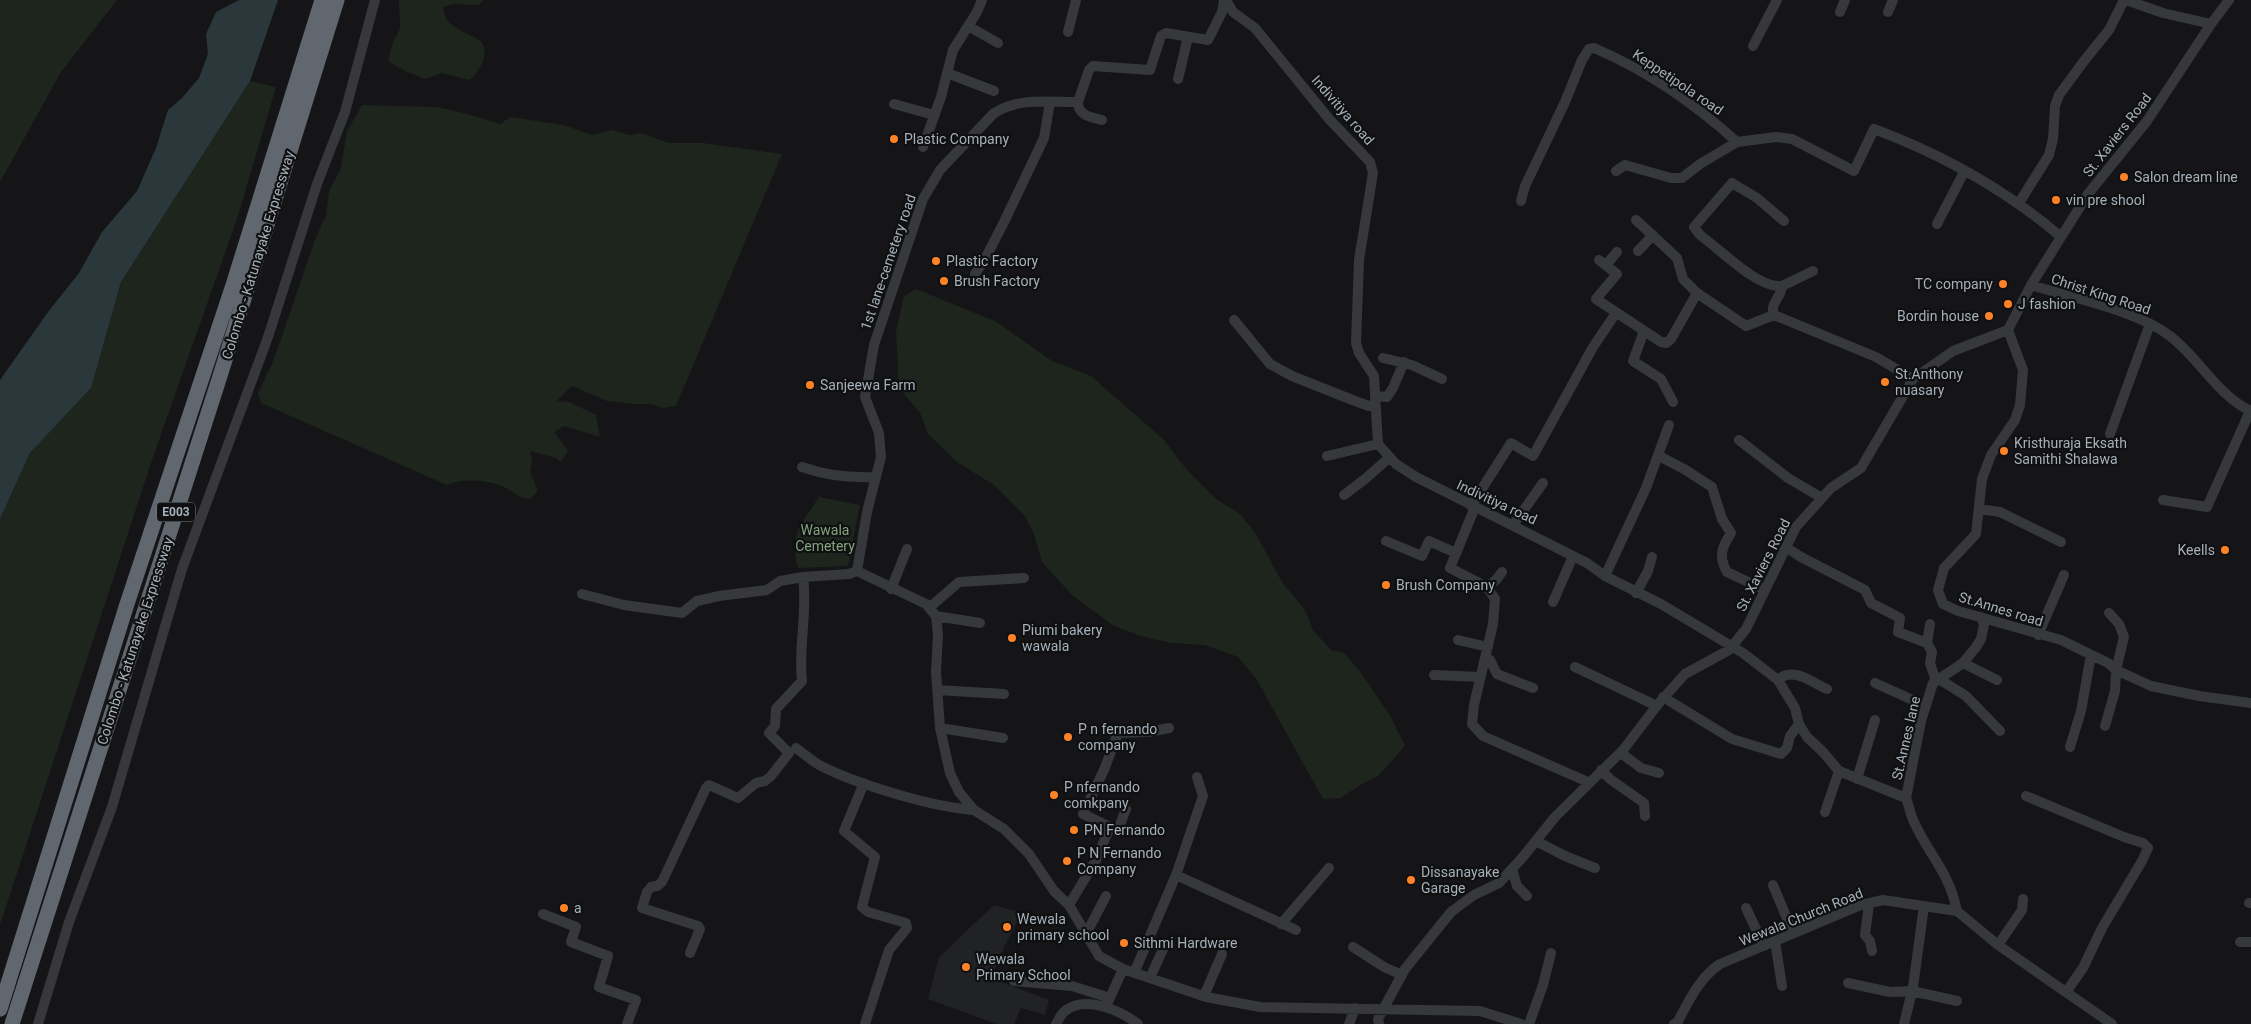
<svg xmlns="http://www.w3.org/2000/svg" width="2251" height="1024" font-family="Roboto,sans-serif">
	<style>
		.built { fill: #212224 }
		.green { fill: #1d251d }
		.water { fill: #2a383c }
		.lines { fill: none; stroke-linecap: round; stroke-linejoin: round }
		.minor { stroke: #36383c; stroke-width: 10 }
		.highway { stroke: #61676e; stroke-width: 15 }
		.poi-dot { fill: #fe8326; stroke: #101012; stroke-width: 2 }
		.labels { text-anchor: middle; stroke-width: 4.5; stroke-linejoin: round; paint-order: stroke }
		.shield { fill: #101012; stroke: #798086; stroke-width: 1 }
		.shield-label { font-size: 12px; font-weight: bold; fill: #a6b0b8 }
		.street-label { font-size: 14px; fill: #a6b0b8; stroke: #101012 }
		.poi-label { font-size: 14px; fill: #a6b0b8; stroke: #101012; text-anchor: start }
		.park-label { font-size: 14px; fill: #83a47c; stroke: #101012 }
	</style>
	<rect width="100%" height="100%" fill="#151517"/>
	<!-- built -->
	<path class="built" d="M994,905L1022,913L1005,945L991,978L1049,1000L1045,1015L1021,1008L1014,1024H996L928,999L939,957Z"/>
	<!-- green -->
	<path class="green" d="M0,0H117L61,72L0,182Z
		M399,0H484L478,5L452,4L444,7C442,28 469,32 482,42C489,57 481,68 470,80L442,73L425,79L403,70L388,61L392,45L400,28Z
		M250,81L276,87L238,216L152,460L0,925V519L30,453L91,388L121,282Z
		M362,105L436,107L464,113L500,124L510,117L564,125L592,135L612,130L629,135L641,133L668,143H703L782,154L676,406L663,408L652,404H634L607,401L572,386L557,401L569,402L596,415L600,437L564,426L554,432L568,451L561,462L556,458L530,451L532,460L530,472L538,490L531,499C519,499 513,491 502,486C487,480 462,478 447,485L261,403L258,393L273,362L316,237L326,216L329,191L341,168L347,131Z
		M916,289L997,322L1052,361L1091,376L1164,440L1187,470L1216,499L1240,514L1256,534L1282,582L1305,610L1313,630L1331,650L1344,653L1359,670L1391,717L1405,746L1378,776L1360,785L1341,798L1323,799L1257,680L1238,657L1205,645L1171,643L1141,636L1114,626L1072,595L1042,562L1034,534L1024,515L994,485L957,462L928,434L920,413L899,388L896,331L904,296Z
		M819,497L860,505L848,566L798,568C789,534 801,525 819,497Z"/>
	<!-- water -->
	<path class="water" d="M239,0H278L250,81L121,282L91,388L30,453L0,519V380L48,312L79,273L102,232L137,191L156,148L168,110L182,98L199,78L208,54L206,34L216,12Z"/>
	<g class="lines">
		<!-- minor -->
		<path class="minor" d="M1226,0L1233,12L1255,28L1329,119L1370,162L1373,173L1359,260L1356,343L1359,353L1374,376L1378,444L1396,464L1416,477L1587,563L1605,576L1661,604L1743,653L1778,680L1795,708L1799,724L1807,737L1823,752L1839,771L1906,798C1909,805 1910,813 1913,820C1928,854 1949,871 1957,911
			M2126,0L2163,13L2211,24
			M1840,12L1845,0
			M1888,12L1893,0
			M968,26L998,43
			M1068,32L1076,0
			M1753,46L1777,0
			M947,73L994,91
			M1178,79L1188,37
			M1078,102C1078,116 1091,117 1102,120
			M894,104L934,115
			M923,147L941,97L953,50L977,12L982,0
			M1616,171L1625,165L1671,178H1682L1700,164L1737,142
			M1521,201L1525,186L1565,102L1582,60L1589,49L1594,48C1646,70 1695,104 1737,142L1776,137L1792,139L1854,171L1874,129C1941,154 2006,190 2061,237
			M2019,203L2049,155L2053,139L2055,106L2059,95L2084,61L2109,30L2124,0
			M1636,220L1677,258L1683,279L1697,293L1746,326L1774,315
			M1784,221L1757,198L1732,183L1694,227L1700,235C1720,249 1758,289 1782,286C1782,297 1769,303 1774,315L1876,357L1913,379
			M1937,224L1964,172
			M1638,251L1653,235
			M1599,260L1617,274L1596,299L1661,342L1666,343L1671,339L1697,293
			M1606,265L1617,252
			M975,274L984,261L1004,222L1044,138L1050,102
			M2031,285C2072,298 2136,310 2170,336C2199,358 2218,396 2251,411
			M1782,286L1813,271
			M1234,320L1270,364L1292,376L1355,401L1369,406L1375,404
			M2008,330L2023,370L2020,405L2015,420L1991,455L1982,479L1976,534L1944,568L1938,590L1943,604L1958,611L2061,640L2108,663L2116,670L2151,686L2199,696L2251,703
			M1644,331L1633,361L1661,379L1673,402
			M1383,358L1412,365L1442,379
			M1375,396L1387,397L1393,388L1404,362
			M2110,434L2150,324
			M1739,440L1788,478L1822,498
			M1327,456L1378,444
			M1659,456L1684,469L1712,487L1722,519L1731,533C1722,547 1718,556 1727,572L1765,590
			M802,467C827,476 850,478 875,477
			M1344,495L1365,479L1390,457
			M2163,500L2207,507L2250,411
			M1471,506L1511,443L1533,456L1593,347L1616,313
			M1475,507L1450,568L1487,587L1495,599L1493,624L1474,705L1472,724L1483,736L1588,782
			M1979,509L2000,512L2061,542
			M1513,525L1543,483
			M1386,541L1422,556L1429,541L1456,553
			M1787,548L1801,557L1865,590L1871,603L1900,618L1898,632L1927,643
			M857,571L926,604L936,616L938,635L936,672L940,728L950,773L959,792L974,810L1004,829L1029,854L1054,891L1069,905L1099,956L1123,969L1206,997L1260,1007L1480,1011L1521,1024
			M857,571L867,512L881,457L879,433L865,397L874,345L923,199L940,170L993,114C1018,97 1048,102 1078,102L1089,70L1093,66L1150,70L1161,36L1166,33L1208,40L1222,12L1224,0
			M1605,576L1646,488L1669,425
			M1487,587L1496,580L1502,572
			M891,589L907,549
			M1636,593L1648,571L1652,557
			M582,594L624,605L682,613L697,601L719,596L767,590L780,581L803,577L849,574L857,571
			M1553,602L1573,556
			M929,608L959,582L1024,578
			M936,616L980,623
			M1930,624L1927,643L1932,652L1930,663L1936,681
			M2038,635L2064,575
			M1458,640L1488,647
			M1486,657L1490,660L1497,674L1533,688
			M1963,663L1997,680
			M1575,667L1657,706
			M1434,675L1481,677
			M1939,679L1966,696L2000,731
			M1778,680C1793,666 1811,682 1827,689
			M1875,683L1926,706
			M937,690L1004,694
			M1663,697L1732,739L1781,754L1787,748L1790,736L1799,724
			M2105,726L2115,691L2116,670L2124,637L2119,624L2109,613
			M940,728L1003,738
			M2070,747L2081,711L2091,655
			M796,748C804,754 812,761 821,766C859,785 932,807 974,810
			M1621,753L1641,768L1659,773
			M1601,770L1610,779L1644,803L1645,816
			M1857,779L1875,720
			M864,783L844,831L875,857L862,907L868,912L906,923L907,928L889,950L865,1024
			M2026,796L2124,837L2143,843L2148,848L2142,861L2102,928L2083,968L2066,992
			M1906,798L1921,721L1933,683L1963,663L1976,647L1981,639L1984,625L1981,617
			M1825,812L1839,771
			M1110,827L1083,814L1104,770L1118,733L1148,732L1169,728
			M1536,841L1565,856L1595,868
			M1512,869L1517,886L1527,896
			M1176,875L1203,796L1197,777
			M1773,885L1793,933
			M2249,903H2251
			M1869,904L1865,935L1870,941L1872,951
			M1069,905L1096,860L1110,827L1118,830L1126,809
			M1746,908L1764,946
			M543,914L576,927L571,942L608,956L599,987L636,1000L627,1024
			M1281,924L1329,868
			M1086,934L1106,896
			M1775,941L1782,986
			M2240,942H2251
			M1998,945L2022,910L2023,899
			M1353,947L1384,967L1402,975
			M690,953L700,929L698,926L642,908L647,892L651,887L657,886L662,882L706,788L709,785L738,798L756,783L765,781L771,776L789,753L769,733L775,726L776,709L802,681C798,646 808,611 803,577
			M1134,973L1176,875L1296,930
			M1150,978L1164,947
			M1014,981L1072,986L1110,998
			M1848,983L1890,992L1912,991L1957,1001
			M1204,996L1222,954
			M1108,1002L1123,969
			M38,1024L69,922L112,807L182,569L268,337L317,184L345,112L375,0
			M1056,1024C1059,1019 1061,1014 1065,1011C1085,995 1120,1010 1138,1024
			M1349,1024L1355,1008
			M1379,1024L1378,1019L1405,969L1451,912L1474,895L1499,883L1522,858L1555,817L1623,750L1659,703L1685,674L1729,650L1746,629L1796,527L1831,488L1861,468L1913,379L1953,351L2008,330L2031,285L2088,194L2147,121L2211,24L2229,0
			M1529,1024L1543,985L1551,953
			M1674,1024L1677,1023C1689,1001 1698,979 1720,964L1861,905L1883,900L1957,911L1998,945L2112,1024
			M1904,1024L1913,987L1924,906"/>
		<!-- highway -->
		<path class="highway" d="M0,1009L127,604L233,285L322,0
			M12,1024L220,376L337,0"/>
	</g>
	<!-- markers -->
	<g class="poi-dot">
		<circle cx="894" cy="139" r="5"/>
		<circle cx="2124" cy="177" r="5"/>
		<circle cx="2056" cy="200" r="5"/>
		<circle cx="936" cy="261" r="5"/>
		<circle cx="944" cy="281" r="5"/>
		<circle cx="2003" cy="284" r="5"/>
		<circle cx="2008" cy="304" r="5"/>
		<circle cx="1989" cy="316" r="5"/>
		<circle cx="1885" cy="382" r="5"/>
		<circle cx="810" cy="385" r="5"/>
		<circle cx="2004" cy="451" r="5"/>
		<circle cx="2225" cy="550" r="5"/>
		<circle cx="1386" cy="585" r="5"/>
		<circle cx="1012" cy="638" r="5"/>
		<circle cx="1068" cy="737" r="5"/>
		<circle cx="1054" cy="795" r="5"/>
		<circle cx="1074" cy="830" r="5"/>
		<circle cx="1067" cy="861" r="5"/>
		<circle cx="1411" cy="880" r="5"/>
		<circle cx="564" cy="908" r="5"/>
		<circle cx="1007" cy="927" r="5"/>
		<circle cx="1124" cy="943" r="5"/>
		<circle cx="966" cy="967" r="5"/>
	</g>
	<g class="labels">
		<!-- shield labels -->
		<rect class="shield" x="157" y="502.5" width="38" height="19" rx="4"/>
		<g class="shield-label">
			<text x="176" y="516">E003</text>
		</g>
		<!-- street labels -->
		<g class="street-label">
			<text transform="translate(1678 82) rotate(34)" y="5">Keppetipola road</text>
			<text transform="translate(1343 110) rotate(49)" y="5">Indivitiya road</text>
			<text transform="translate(2117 135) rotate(-52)" y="5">St. Xaviers Road</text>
			<text transform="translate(258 255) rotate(-73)" y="5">Colombo - Katunayake Expressway</text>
			<text transform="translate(888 262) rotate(-71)" y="5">1st lane-cemetery road</text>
			<text transform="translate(2101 294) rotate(18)" y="5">Christ King Road</text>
			<text transform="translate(1497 502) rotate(25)" y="5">Indivitiya road</text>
			<text transform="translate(1763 565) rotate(-63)" y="5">St. Xaviers Road</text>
			<text transform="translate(2001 609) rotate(17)" y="5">St.Annes road</text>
			<text transform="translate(135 641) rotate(-72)" y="5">Colombo - Katunayake Expressway</text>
			<text transform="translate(1906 738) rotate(-77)" y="5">St.Annes lane</text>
			<text transform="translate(1801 917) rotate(-22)" y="5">Wewala Church Road</text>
		</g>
		<!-- poi labels -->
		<g class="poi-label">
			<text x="904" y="144">Plastic Company</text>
			<text x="2134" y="182">Salon dream line</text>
			<text x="2066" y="205">vin pre shool</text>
			<text x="946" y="266">Plastic Factory</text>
			<text x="954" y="286">Brush Factory</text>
			<text x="1993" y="289" text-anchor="end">TC company</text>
			<text x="2018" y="309">J fashion</text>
			<text x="1979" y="321" text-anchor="end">Bordin house</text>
			<text x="1895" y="379">St.Anthony<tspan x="1895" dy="16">nuasary</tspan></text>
			<text x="820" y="390">Sanjeewa Farm</text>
			<text x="2014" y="448">Kristhuraja Eksath<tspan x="2014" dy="16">Samithi Shalawa</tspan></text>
			<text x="2215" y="555" text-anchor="end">Keells</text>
			<text x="1396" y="590">Brush Company</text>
			<text x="1022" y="635">Piumi bakery<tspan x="1022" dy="16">wawala</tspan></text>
			<text x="1078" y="734">P n fernando<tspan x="1078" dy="16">company</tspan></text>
			<text x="1064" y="792">P nfernando<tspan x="1064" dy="16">comkpany</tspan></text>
			<text x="1084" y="835">PN Fernando</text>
			<text x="1077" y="858">P N Fernando<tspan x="1077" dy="16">Company</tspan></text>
			<text x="1421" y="877">Dissanayake<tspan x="1421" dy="16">Garage</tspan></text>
			<text x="574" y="913">a</text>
			<text x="1017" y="924">Wewala<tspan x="1017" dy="16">primary school</tspan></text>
			<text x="1134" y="948">Sithmi Hardware</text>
			<text x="976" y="964">Wewala<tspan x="976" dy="16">Primary School</tspan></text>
		</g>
		<!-- park labels -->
		<g class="park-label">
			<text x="825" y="535">Wawala<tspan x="825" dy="16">Cemetery</tspan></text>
		</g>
	</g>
</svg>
